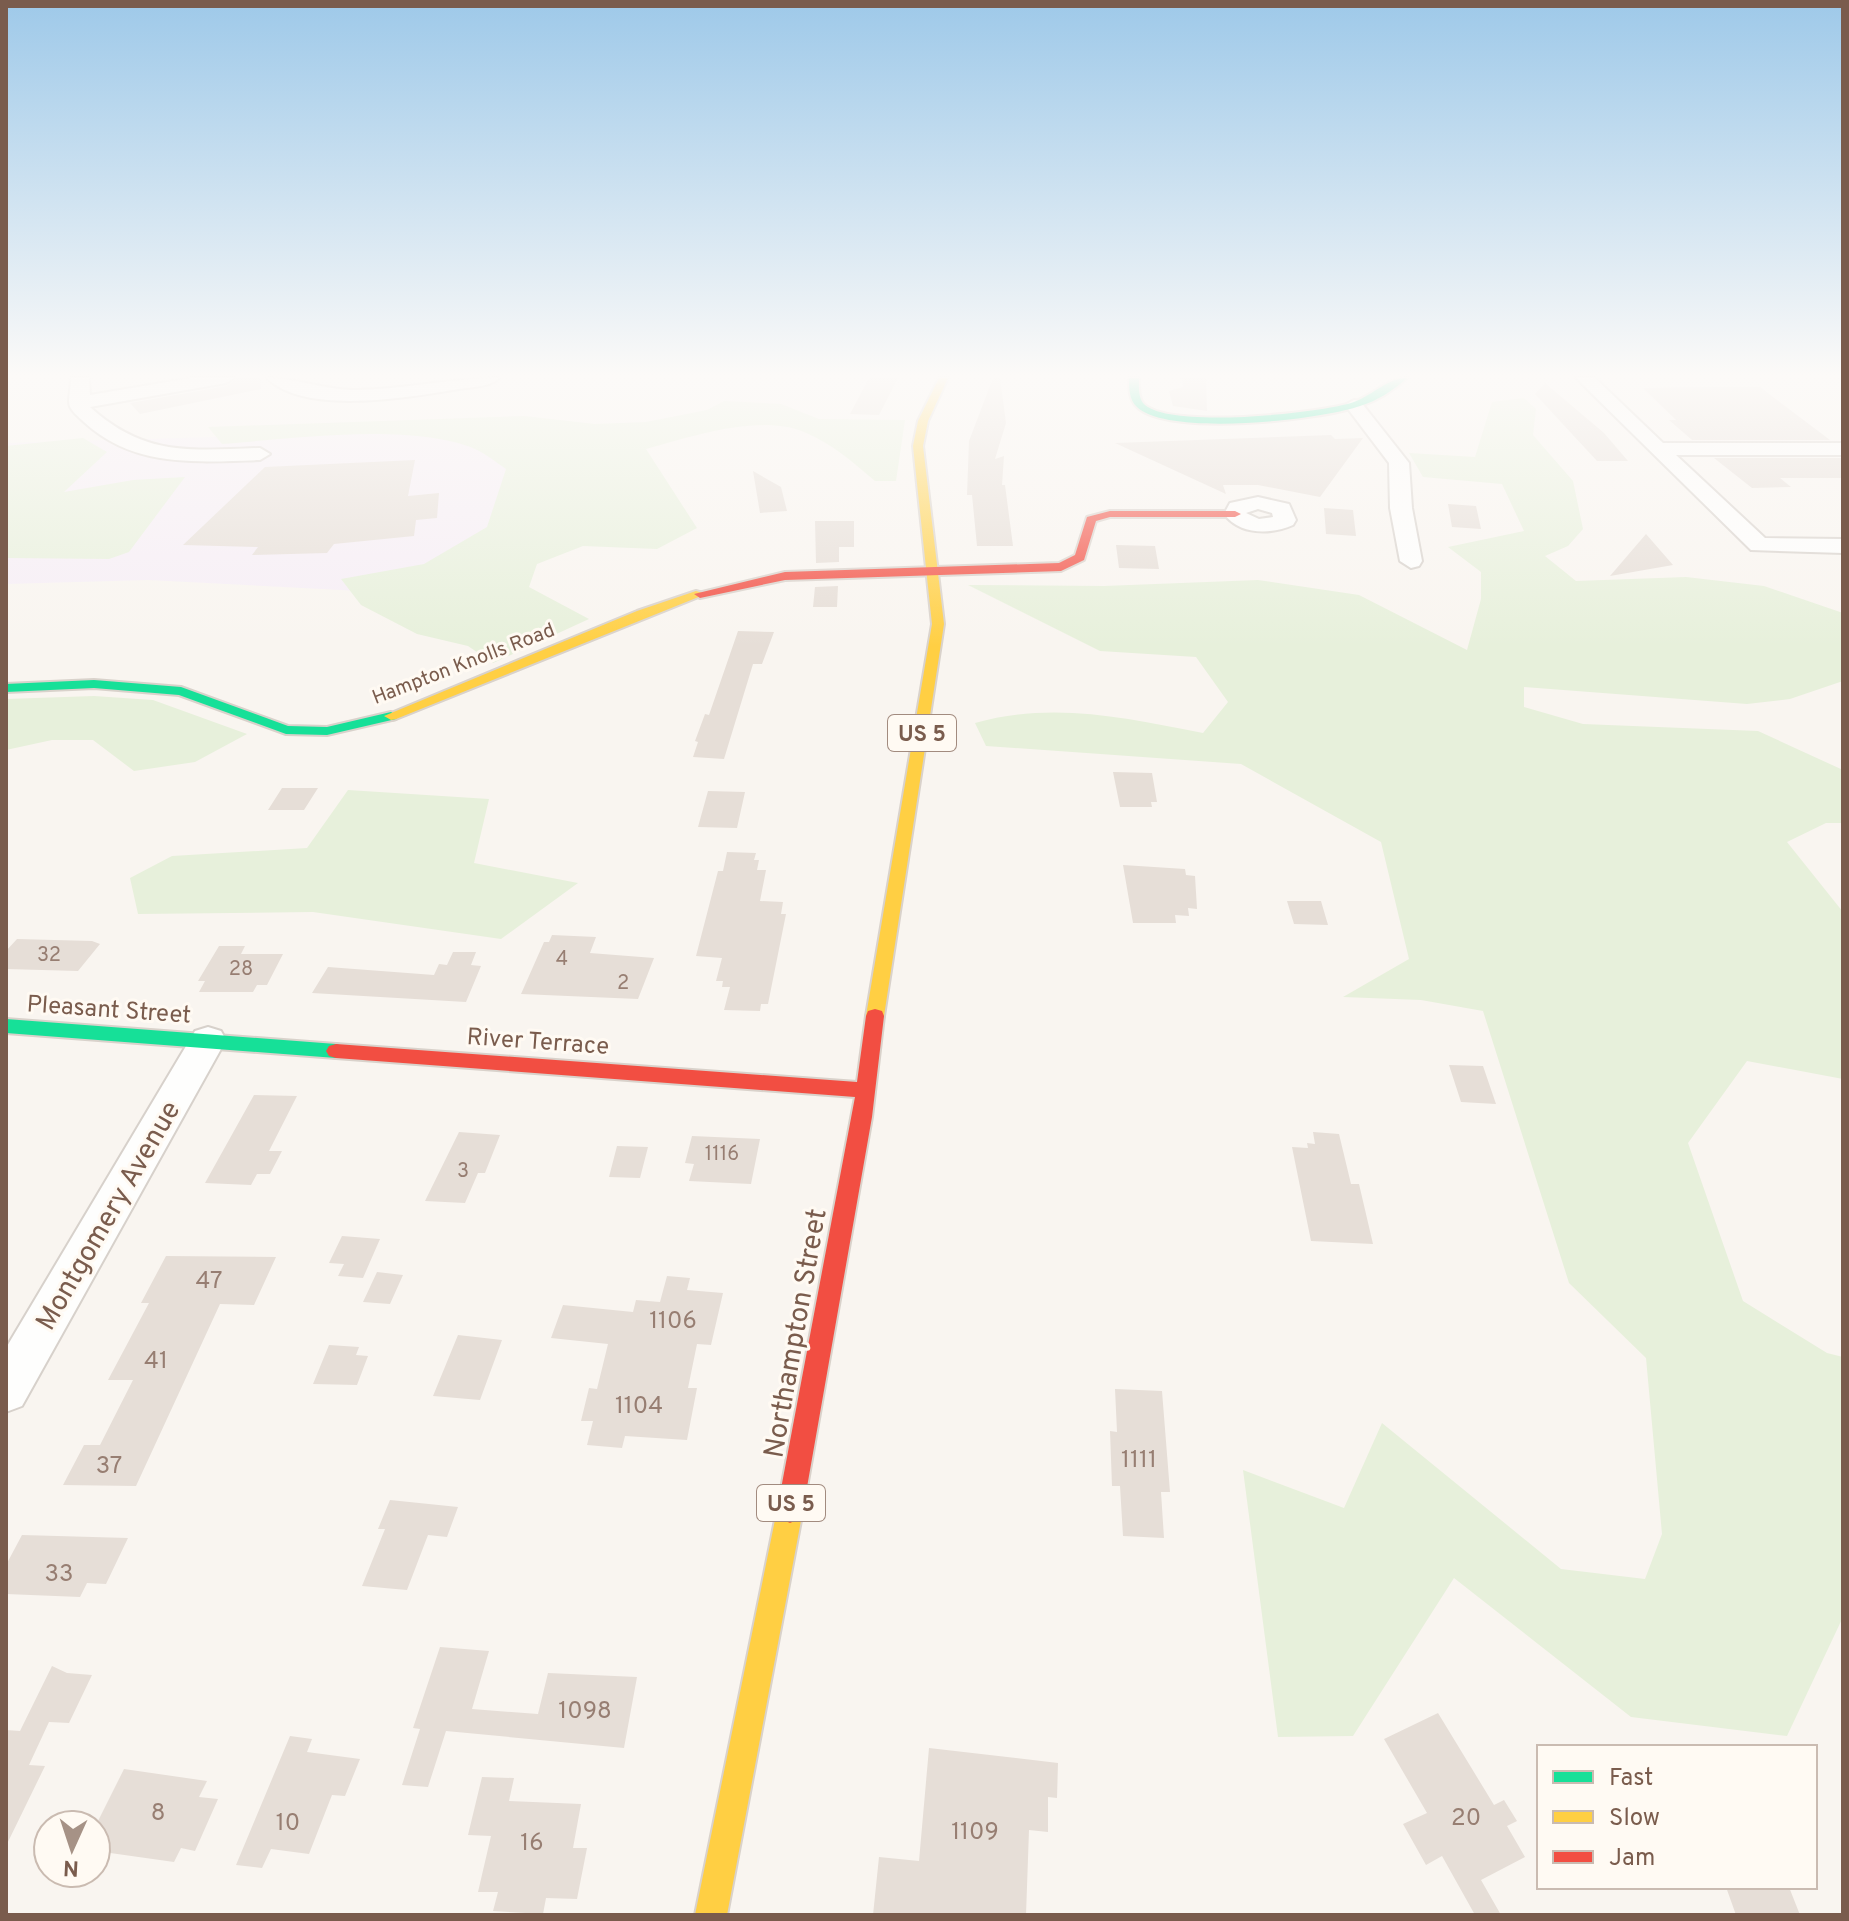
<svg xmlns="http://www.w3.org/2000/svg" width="1849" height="1921" font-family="Overpass,sans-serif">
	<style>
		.education { fill: #f6eef6 }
		.green { fill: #e7f0db }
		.building { fill: #e6ded7 }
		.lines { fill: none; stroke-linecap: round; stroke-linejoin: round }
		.street-casing { stroke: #d7d1cb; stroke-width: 4 }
		.fast-casing { stroke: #d9d2cb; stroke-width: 4 }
		.slow-casing { stroke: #d9d2cb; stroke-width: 4 }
		.jam-casing { stroke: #d9d2cb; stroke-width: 4 }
		.street { fill: #fefefd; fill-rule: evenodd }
		.fast { fill: #16e098; fill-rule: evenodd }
		.slow { fill: #ffcf43; fill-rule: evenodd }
		.jam { fill: #f24e42; fill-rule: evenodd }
		.labels { text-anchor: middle; stroke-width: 6; stroke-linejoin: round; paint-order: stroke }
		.far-street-label { font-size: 20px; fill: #7a5c4d; stroke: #fffaf3 }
		.number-label { font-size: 20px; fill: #977e72 }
		.shield { fill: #fffaf3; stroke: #a28b7f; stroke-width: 2 }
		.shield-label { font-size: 22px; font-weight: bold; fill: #7a5c4d }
		.street-label { font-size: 24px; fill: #7a5c4d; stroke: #fffaf3 }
		.near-number-label { font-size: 24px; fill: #977e72 }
		.near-street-label { font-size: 28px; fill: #7a5c4d; stroke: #fffaf3 }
	</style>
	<rect width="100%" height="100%" fill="#f9f5f0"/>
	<!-- education -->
	<path class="education" d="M559,427L476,597L148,580L6,584V443Z"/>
	<!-- green -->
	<path class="green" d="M1524,398L1536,409L1533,435L1573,481L1583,529L1568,546L1545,556L1576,581L1686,577L1764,586L1843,613V681L1790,699L1747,704L1524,687V707L1583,724L1758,731L1843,770V823H1826L1787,842L1843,912V1079L1747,1061L1688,1143L1743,1301L1827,1353L1843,1357V1617L1787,1736L1631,1717L1454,1578L1353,1736L1278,1737L1243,1470L1344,1508L1382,1423L1561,1569L1645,1579L1662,1534L1646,1358L1569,1283L1483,1011L1421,1000L1343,997L1409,959L1381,842L1241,764L986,746L975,723C1053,701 1126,718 1203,733L1228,702L1196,657L1100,651L968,585L1104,586L1258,580L1359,595L1467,650L1481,599V572L1448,547L1524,531L1502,484L1423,477L1409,453L1475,457L1492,402Z
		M724,401L781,404L819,419L905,420L896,481H875C853,462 831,443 804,432C760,413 690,437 646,449L697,528L657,549L583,546L537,564L529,587L589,619L493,663L468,646L417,634L361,605L341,579L424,564L487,527L506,469C496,462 486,454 475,449C410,422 292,439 222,444L208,427L524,416L595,424L646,422L707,410Z
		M83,438L107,452L64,492L133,480L185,477L129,552L109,559L6,558V446Z
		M94,696L153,700L247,734L195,762L134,771L93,740H52L6,750V699Z
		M348,790L489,799L474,863L578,883L501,939L313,912L138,914L130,878L172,856L307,848Z"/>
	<!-- building -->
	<path class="building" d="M237,378H260L261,389L140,414L130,403L227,386Z
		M869,378H898L879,415L850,414Z
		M993,378H1000L1006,423L995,459L1004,456L1002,485H1005L1013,546H977L972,495H967L969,441Z
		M1182,378H1206L1207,411L1173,406L1169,391L1183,387Z
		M1545,383L1604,433L1628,461H1597L1535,394Z
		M1714,387H1760L1830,440H1692L1669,420H1676L1643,388Z
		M1331,435L1335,439L1363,438L1320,497L1258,485H1223L1226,494L1115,443Z
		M1714,458H1843V478H1780L1791,487L1752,488Z
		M415,460L408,496L439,493L437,518L416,520L414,536L334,544L327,553L252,555L258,547L183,545L265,467Z
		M753,471L781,487L787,511L760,513Z
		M1448,504L1476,506L1481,529L1452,527Z
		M1324,508L1353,510L1356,536L1326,534Z
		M815,521H854V547H839V562L816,563Z
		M1646,534L1673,565L1610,576Z
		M1116,545L1155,546L1159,569L1119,568Z
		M838,586L837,607H813L815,587Z
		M738,631L774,632L762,664H753L724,759L693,757L698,742L695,741L705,714L709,715Z
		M1113,772L1152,773L1157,802H1151L1152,807H1120Z
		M282,788H318L304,810H268Z
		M708,791L745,792L737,828L698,827Z
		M727,852L756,853L754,860H759L757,870H766L760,901L783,902L781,914H786L768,1004H761L760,1011L724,1010L730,987H722L723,981H716L722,958L696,956L718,871H723Z
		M1123,865L1185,869L1186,875L1195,876L1197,909L1188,908L1189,916L1175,915L1176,923H1133Z
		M1287,901H1321L1328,925L1294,924Z
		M552,935L596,937L590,953L654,958L638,999L521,994L544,942H549Z
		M17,939L92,941L100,944L78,971L6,969V951Z
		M219,946H245L241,954H283L267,985H257L253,992H199L205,981H198Z
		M453,952H476L471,965L481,966L466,1002L312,993L328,967L434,975L439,964L447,965Z
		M1449,1065L1483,1066L1496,1104L1461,1102Z
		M254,1095L297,1096L269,1151H282L270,1174H257L251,1185L205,1183Z
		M459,1132L500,1135L485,1173H478L465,1203L425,1201Z
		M1313,1132L1339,1134L1351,1184H1359L1373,1244L1311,1241L1292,1147L1308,1148L1307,1143L1315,1144Z
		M692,1136L760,1139L751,1184L689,1181L694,1164L685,1163Z
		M617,1146L648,1147L640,1178L609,1177Z
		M342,1236L380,1239L363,1278L338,1276L344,1264L329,1263Z
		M166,1256L276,1257L254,1305L220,1304L136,1486L63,1485L84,1445H100L133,1380H108L149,1303H141Z
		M377,1272L403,1275L390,1304L363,1302Z
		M667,1276L690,1278L687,1290L723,1293L711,1345L697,1344L688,1388H697L687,1440L625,1436L622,1448L587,1445L593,1421H581L589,1388L597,1389L608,1344L551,1338L563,1305L633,1312L636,1300L660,1302Z
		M458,1335L502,1340L480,1400L433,1396Z
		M329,1345L359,1347L356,1355L368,1356L357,1385L313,1384Z
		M1115,1389L1162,1391L1170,1492H1161L1164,1538L1123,1536L1120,1486H1112L1110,1431L1117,1432Z
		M390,1500L458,1507L447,1537L428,1535L407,1590L362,1586L385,1529H378Z
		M22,1535L128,1538L106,1584L87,1583L80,1597L6,1594V1565Z
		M440,1647L489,1651L472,1709L538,1714L548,1673L637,1677L624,1748L446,1731L428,1787L402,1785L420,1729L413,1728Z
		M52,1666L67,1673L92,1675L69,1723L49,1722L29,1765L45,1766L6,1846V1730L20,1731Z
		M1438,1713L1494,1805L1504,1800L1517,1821L1507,1826L1525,1857L1481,1880L1501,1915H1475L1442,1856L1426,1865L1403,1824L1427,1813L1384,1739Z
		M290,1736L312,1739L307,1752L360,1759L345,1796L332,1795L309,1854L271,1849L262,1868L236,1865Z
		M929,1748L1058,1763L1057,1798L1048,1797V1832L1029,1830L1026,1915H873L879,1857L919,1861Z
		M124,1769L207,1781L199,1797L218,1799L195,1851L181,1848L174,1862L96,1851V1825Z
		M482,1777L514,1778L509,1801L581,1804L573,1848H587L577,1899L546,1898L543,1914L493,1911L498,1892H478L491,1836L468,1835Z
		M1726,1887H1789L1800,1915H1736Z"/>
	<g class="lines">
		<!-- street casing -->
		<g class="street-casing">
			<path id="street" d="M71,378H89L90,395L191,378H234L226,383L90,407C145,457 190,450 260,448L270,454L260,460C196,462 134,468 84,422C79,417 69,410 69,402C69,396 71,386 71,378Z
				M267,378C296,378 322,389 352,390C401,390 450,378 499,378C490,387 471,387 459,389C410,397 305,416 267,378Z
				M1576,378H1595L1663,443H1843V455H1676L1765,538L1843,539V553L1751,550Z
				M1354,400L1360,401L1409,463L1412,508L1422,561L1419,566L1411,568L1400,561L1390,508L1389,463L1345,405Z
				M1258,497L1289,504L1296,520L1293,525C1270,535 1240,535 1224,514L1230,503ZM1258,509L1272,513L1273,517L1259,519L1246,513Z
				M208,1027L221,1031L226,1040L22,1406L6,1412V1348L195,1031Z"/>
		</g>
		<!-- fast casing -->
		<g class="fast-casing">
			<path id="fast" d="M1129,378H1139C1139,386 1138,396 1143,403C1166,430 1318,413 1351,403C1371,397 1387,378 1407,378C1394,390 1377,401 1360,406C1321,420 1168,437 1137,407C1129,400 1129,388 1129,378Z
				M94,680L181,687L288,726L327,727L391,712L398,716L396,719L327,735L286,734L179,695L94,688L6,692V684Z
				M6,1019L336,1044L343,1046L346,1051L343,1056L336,1058L6,1033Z"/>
		</g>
		<!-- slow casing -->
		<g class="slow-casing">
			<path id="slow" d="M939,378H948L928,421L923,446L944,624L884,1016L882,1021H868L866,1016L932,624L913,446L918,421Z
				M696,591L706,594L396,719L391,720L384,716L637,611Z
				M790,1497L799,1501L803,1510L727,1915H695L777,1510L781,1501Z"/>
		</g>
		<!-- jam casing -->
		<g class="jam-casing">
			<path id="jam" d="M1110,511H1235L1241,514L1235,517H1110L1096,521L1084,560L1061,571L785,580L700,598L694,594L785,572L1059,563L1075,555L1087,517Z
				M875,1009L882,1011L884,1016L872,1117L803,1510L799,1519L790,1523L781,1519L777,1510L855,1097L336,1058L329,1056L326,1051L329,1046L336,1044L857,1082L866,1016L868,1011Z"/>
		</g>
		<!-- street -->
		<use href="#street" class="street"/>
		<!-- fast -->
		<use href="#fast" class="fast"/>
		<!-- slow -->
		<use href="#slow" class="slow"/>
		<!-- jam -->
		<use href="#jam" class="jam"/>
	</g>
	<!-- sky -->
	<linearGradient id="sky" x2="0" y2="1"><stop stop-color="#9ec9e9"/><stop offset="0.58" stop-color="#fcfaf8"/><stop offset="1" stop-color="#fcfaf8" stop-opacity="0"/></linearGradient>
	<rect width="1849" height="647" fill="url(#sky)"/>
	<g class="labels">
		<!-- far-street labels -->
		<g class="far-street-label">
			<text transform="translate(463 663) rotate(-21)" y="7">Hampton Knolls Road</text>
		</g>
		<!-- number labels -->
		<g class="number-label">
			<text x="49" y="961">32</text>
			<text x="562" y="965">4</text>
			<text x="241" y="975">28</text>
			<text x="623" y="989">2</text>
			<text x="722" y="1160">1116</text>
			<text x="463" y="1177">3</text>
		</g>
		<!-- shield labels -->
		<g class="shield">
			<rect x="888" y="715" width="68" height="36" rx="6"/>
			<rect x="757" y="1485" width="68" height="36" rx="6"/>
		</g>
		<g class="shield-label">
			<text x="922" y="741">US 5</text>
			<text x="791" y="1511">US 5</text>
		</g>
		<!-- street labels -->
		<g class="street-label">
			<text transform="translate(109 1009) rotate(4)" y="8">Pleasant Street</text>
			<text transform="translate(538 1041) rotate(4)" y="8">River Terrace</text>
		</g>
		<!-- near-number labels -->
		<g class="near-number-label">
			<text x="209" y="1288">47</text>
			<text x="673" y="1328">1106</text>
			<text x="156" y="1368">41</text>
			<text x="639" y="1413">1104</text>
			<text x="1139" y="1467">1111</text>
			<text x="109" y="1473">37</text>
			<text x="59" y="1581">33</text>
			<text x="585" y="1718">1098</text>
			<text x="158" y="1820">8</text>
			<text x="1466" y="1825">20</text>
			<text x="288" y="1830">10</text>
			<text x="975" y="1839">1109</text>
			<text x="532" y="1850">16</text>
		</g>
		<!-- near-street labels -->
		<g class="near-street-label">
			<text transform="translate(107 1215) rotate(-60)" y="10">Montgomery Avenue</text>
			<text transform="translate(794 1333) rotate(-80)" y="10">Northampton Street</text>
		</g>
	</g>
	<!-- border -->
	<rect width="1849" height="1921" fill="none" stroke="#7a5c4d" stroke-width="16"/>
	<!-- legend -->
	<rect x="1537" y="1745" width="280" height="144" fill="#fffaf3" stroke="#cabbb1" stroke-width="2"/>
	<rect x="1553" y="1771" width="40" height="12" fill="#16e098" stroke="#cabbb1" stroke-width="2"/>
	<text x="1609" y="1785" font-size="24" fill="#7a5c4d">Fast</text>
	<rect x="1553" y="1811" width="40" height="12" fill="#ffcf43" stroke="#cabbb1" stroke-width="2"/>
	<text x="1609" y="1825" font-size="24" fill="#7a5c4d">Slow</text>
	<rect x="1553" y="1851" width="40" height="12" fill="#f24e42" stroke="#cabbb1" stroke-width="2"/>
	<text x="1609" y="1865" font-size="24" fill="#7a5c4d">Jam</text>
	<!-- north arrow -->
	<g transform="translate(72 1849) rotate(183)"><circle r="38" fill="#fffaf3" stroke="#cabbb1" stroke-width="2"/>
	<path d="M0-6L14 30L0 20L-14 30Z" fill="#a69286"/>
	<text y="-12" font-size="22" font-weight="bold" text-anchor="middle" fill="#7a5c4d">N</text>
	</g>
</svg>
